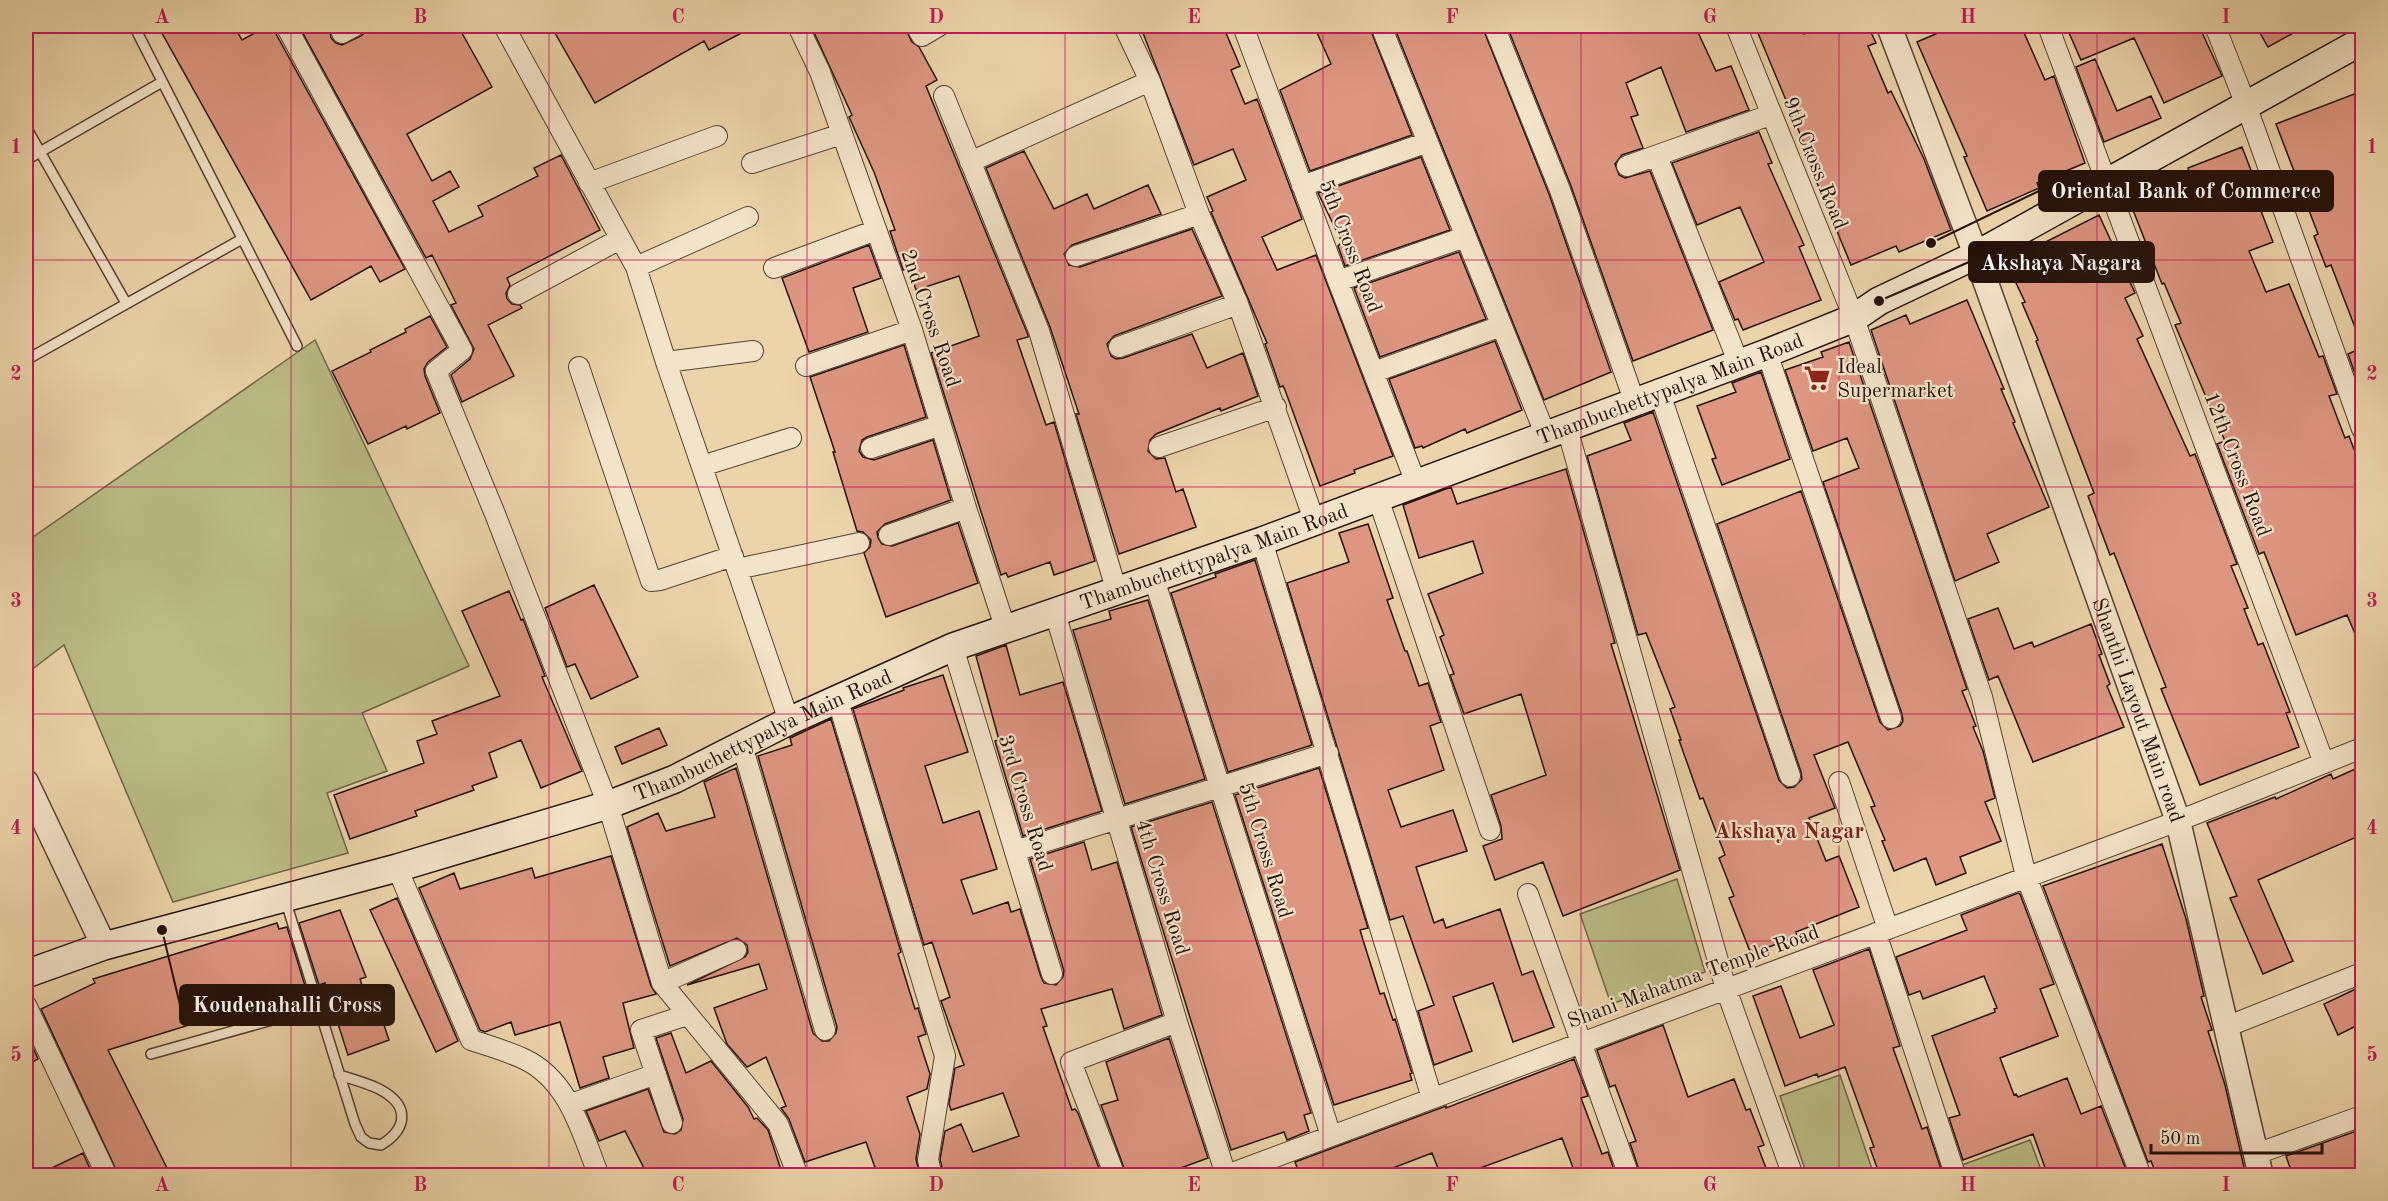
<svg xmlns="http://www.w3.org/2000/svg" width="2388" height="1201" font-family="'Old Standard TT',serif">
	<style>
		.green { fill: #babc86; stroke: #6f6648; stroke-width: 1.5 }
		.building { fill: #de9681; stroke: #24110a; stroke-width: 1.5 }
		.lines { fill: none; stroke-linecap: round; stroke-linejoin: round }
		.service-casing { stroke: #564232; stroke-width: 12 }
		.minor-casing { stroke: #564232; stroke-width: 22 }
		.tertiary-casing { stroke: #564232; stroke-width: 27 }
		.secondary-casing { stroke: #24110a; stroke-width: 30 }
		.service { stroke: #f3e3c8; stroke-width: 9 }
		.minor { stroke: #f3e3c8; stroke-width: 20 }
		.tertiary { stroke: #f3e3c8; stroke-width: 24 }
		.secondary { stroke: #f3e3c8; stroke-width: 27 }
		.grid { fill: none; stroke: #c2185b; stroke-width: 1.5; stroke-opacity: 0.55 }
		.labels { text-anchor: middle; stroke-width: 4.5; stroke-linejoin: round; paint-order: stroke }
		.street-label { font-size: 21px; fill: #24110a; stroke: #f3e3c8 }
		.poi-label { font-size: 21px; fill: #24110a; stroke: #f3e3c8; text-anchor: start }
		.neighbourhood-label { font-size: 22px; font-weight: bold; fill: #7a1f14; stroke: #f3e3c8 }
		.leader { fill: none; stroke: #24110a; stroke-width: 2 }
		.callout-dot { fill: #24110a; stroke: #f3e3c8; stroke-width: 2 }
		.callout { fill: #24110a; stroke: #24110a; stroke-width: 2 }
		.callout-label { font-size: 22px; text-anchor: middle; font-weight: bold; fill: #fff }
		.neatline { fill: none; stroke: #c2185b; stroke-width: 2 }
		.grid-label { font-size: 20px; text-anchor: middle; font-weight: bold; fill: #c2185b }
	</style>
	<rect width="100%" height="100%" fill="#ecd4aa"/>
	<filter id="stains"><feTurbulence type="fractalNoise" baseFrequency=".00333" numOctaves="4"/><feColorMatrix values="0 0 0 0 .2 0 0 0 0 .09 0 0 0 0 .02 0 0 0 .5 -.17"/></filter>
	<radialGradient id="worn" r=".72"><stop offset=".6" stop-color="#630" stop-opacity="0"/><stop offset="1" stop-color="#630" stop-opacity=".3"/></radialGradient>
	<!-- green -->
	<path class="green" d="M315,340L469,666L362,713L387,771L327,793L348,853L173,902L64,645L26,674V542Z
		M1677,879L1705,972L1611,1004L1580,914Z
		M1840,1075L1874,1175H1807L1780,1096Z
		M2030,1140L2043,1175L1932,1176Z"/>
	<!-- building -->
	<path class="building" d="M158,26H234L242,40L268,26H274L275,32L405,269L380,282L371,266L311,300Z
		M299,26H333L330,32L331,38L336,43L342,45L361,36L365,32L367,26H458L492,87L407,134L432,181L450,171L459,187L433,201L449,232L483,216L478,206L538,176L534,168L561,155L600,230L507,278L510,285L506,293L507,299L512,304L520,305L522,308L488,325L514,376L462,402L451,375L470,359L474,349L451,305L456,303L432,255L426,258Z
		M551,26H755L709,50L704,41L595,103Z
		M811,26H904L912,42L919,47L937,80L926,86L1028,335V337L1017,340L1046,425L1054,422L1095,561L1054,575L1050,562L1008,577L1006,573L1001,575L931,353L979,336L968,302L959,276L916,290L909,268L903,270L890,231L895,230L874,172L849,117L852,115Z
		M1161,26H1223L1240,66L1231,70L1245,104L1257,99L1302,219L1262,237L1277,270L1316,255L1393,456L1354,470L1355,473L1320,486L1285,390L1283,386L1280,387L1265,344L1267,343L1211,212L1213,211L1207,197L1246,180L1233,149L1194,165L1143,33Z
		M1314,26H1369L1412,135L1310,171L1280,90L1331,64Z
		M1403,26H1482L1549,194L1611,372L1544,400L1395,29Z
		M1507,26H1695L1716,71L1731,66L1749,110L1686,132L1661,67L1626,83L1638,115L1631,117L1643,148L1622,155L1615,164L1619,175L1625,178L1650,171L1713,330L1633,361L1571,186Z
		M1755,26H1800L1804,34L1822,26H1868L1876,43L1868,46L1888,93L1891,91L1924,159L1951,230L1899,252L1896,246L1851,265L1805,154L1808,153Z
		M1954,26H2021L2045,80L2054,76L2085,163L2037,183L2039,188L1987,211L1964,157L1967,156L1917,42Z
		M2066,26H2199L2222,76L2164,103L2134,38L2081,60Z
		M2256,26H2306L2268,47Z
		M2095,59L2117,111L2151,96L2161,118L2104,142L2076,67Z
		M2362,91V342L2361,343L2331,265L2326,267L2314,236L2318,234L2276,124Z
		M1759,132L1772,163L1768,164L1804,245L1799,247L1821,300L1743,330L1738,319L1735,320L1719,282L1764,262L1740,207L1697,225L1672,163Z
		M2242,147L2261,196L2256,198L2273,242L2249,251L2266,292L2289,284L2319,357L2323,356L2337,394L2329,396L2345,438L2349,436L2362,470V650L2347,615L2296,635L2264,552L2259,554L2217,444L2225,441L2175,325L2181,323L2164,283L2162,284L2133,210L2166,197L2162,185L2190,174L2188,168Z
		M1024,151L1054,209L1087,194L1094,209L1148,185L1161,214L1072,245L1064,254L1069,265L1080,267L1192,229L1222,296L1114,336L1107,344L1111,356L1116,359L1123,358L1192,334L1207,368L1243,353L1258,396L1221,411L1220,408L1156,434L1150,440L1148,451L1156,459L1165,458L1176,492L1183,489L1196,527L1119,554L1076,414H1079L1050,327L986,168Z
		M1421,157L1450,230L1345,266L1338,246L1342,242L1318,193Z
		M2099,215L2135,293L2125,298L2143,336L2137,339L2190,456L2195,454L2237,564L2231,566L2248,608L2244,609L2258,645L2263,643L2290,712L2286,713L2299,747L2200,785L2161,689L2166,687L2149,644L2114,553L2110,555L2088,496L2094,493L2036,341L2038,340L2022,303L2025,302L2006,262Z
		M869,245L881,278L853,288L868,332L809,352L782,278Z
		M1459,252L1486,319L1380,357L1354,288Z
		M1967,300L2004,389H2001L2015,422L2013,423L2049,507L1987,534L1999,562L1955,581L1871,330L1906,315L1910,324Z
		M430,316L447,347L428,362L424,369L425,376L440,413L407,429L406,426L368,444L332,371L371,352L370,350L406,332L405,329Z
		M1495,341L1522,410L1467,433L1465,429L1423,448L1422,446L1415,448L1389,379Z
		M1849,342L1967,689L1962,691L1976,726L1973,727L1983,751L1995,798L1985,802L2001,841L1960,857L1966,873L1936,885L1926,858L1894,871L1882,841L1885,840L1871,807L1875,806L1848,742L1814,755L1835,808L1809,818L1826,861L1839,856L1859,907L1796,932L1797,936L1751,954L1729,898L1734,896L1719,858L1725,855L1703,798L1700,799L1679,740H1681L1670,709L1675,707L1646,633L1638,635L1587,456L1631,440L1624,423L1653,412L1779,780L1787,788L1794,787L1802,779L1801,772L1717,524L1801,491L1880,722L1888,730L1900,726L1903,721L1902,714L1823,482L1859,468L1847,438L1813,451L1785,370L1823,357L1821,352Z
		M904,345L926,417L867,437L862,440L859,451L863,457L874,460L933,440L951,500L885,524L877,532L878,538L882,544L892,546L958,523L978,583L886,617L864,553L870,547L871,540L863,532L857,531L833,452H835L810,377Z
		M2362,348V383L2359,385L2348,354Z
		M1761,372L1790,459L1722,485L1712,459L1716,458L1697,406L1736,392L1732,383Z
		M1566,469L1615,643L1611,644L1680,870L1563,916L1543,862L1495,880L1483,846L1502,839L1501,826L1491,795L1546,775L1521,694L1464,714L1450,675L1454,674L1440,637L1444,635L1428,594L1483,573L1473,541L1419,558L1403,505L1451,487L1457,504Z
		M1368,524L1393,598L1387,600L1405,651H1407L1419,686L1428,683L1441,722L1430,726L1444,770L1388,790L1401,827L1453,810L1467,851L1416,867L1434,923L1443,919L1446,928L1500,909L1522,975L1533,971L1554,1027L1513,1042L1493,983L1453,997L1472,1051L1434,1065L1418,1011L1434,1005L1403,916L1390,920L1287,583L1349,562L1339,533Z
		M1255,560L1312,745L1228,772L1171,593L1216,577L1215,574Z
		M594,585L638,677L591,699L575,664L567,667L545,608Z
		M509,591L521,620L523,619L545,676L542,677L582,771L541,788L521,740L489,753L497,777L472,786L474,790L415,811L417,816L350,839L334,795L424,763L417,741L437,734L432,721L500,696L462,611Z
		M1148,600L1205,779L1125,804L1073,630L1111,619L1109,611Z
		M1998,608L2014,649L2032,642L2034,647L2091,624L2102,654L2099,655L2110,684L2107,686L2124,727L2033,762L1998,676L1989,680L1968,619Z
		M1006,645L1020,695L1063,682L1102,811L1023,836L995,741L999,740L976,656Z
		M943,675L968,752L925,766L943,823L979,811L997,869L961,880L973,914L1008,902L1011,912L1020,909L1041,977L1044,983L1056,985L1063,977L1064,971L1030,859L1084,842L1092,870L1117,862L1162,1015L1124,1029L1112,989L1041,1009L1047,1026L1043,1027L1072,1110L1075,1109L1078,1113L1102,1176H944L940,1159L945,1131L961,1124L973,1152L1019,1136L1003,1093L951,1110L949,1104L955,1068L964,1065L941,1001L950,997L932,942L924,945L853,709L904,690L903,688Z
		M831,719L901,952L898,954L915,1009L918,1008L926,1034L918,1037L930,1074L927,1089L907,1097L920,1134L916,1159L920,1176H878L866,1142L805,1162L789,1119L781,1108L786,1106L766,1057L747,1067L727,1044L714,1008L767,989L759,964L687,985L745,957L748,952L747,945L737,938L670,966L627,827L658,813L666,831L715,817L704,782L736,768L813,1033L822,1041H829L836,1033L837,1027L758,756L792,745L790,738Z
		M659,728L667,745L622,764L615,747Z
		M2362,766V824L2355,828L2359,836L2258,880L2293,961L2263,974L2230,898L2237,896L2207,823L2275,797L2276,799L2331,774L2333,779Z
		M1319,768L1368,928L1360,930L1363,940L1380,994L1384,993L1393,1020L1395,1019L1412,1073L1410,1074L1412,1080L1334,1105L1235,795Z
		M1212,802L1311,1113L1304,1115L1309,1131L1287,1140L1284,1132L1231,1150L1131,827Z
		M2162,844L2186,919L2204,996L2201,997L2212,1030L2208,1031L2225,1085L2246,1176H2157L2151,1161L2148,1162L2043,886Z
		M611,856L651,986L656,994L623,1003L634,1048L603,1057L609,1078L580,1088L560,1022L515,1035L511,1022L485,1032L480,1030L419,888L454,873L460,889L532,868L535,878Z
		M2018,893L2020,894L2054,984L2040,989L2058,1036L2000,1058L2014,1095L2016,1094L2018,1097L2067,1078L2081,1114L2101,1106L2125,1167L2102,1176H2048L2033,1134L1963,1160L1949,1118L1960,1115L1932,1036L1995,1012L1994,1009L1997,1008L1984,976L1923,999L1920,991L1909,995L1896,957L1967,930L1961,915Z
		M397,898L458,1041L436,1052L370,910Z
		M340,910L366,977L360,979L373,1020L382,1019L389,1040L348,1055L325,983L319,985L299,923Z
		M277,923L279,929L287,927L306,989L108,1050L171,1176H119L41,1009L95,983L93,979Z
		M1869,949L1900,1046L1893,1048L1922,1129L1927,1127L1941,1169L1922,1176H1880L1870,1148L1874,1147L1845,1067L1818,1077L1817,1074L1785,1086L1753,996L1781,986L1800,1038L1834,1025L1813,970Z
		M2362,986V1023L2338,1035L2324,1004Z
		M1663,1025L1688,1097L1734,1079L1746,1110L1750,1109L1764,1145L1758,1147L1769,1176H1641L1630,1143L1636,1141L1615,1085L1610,1087L1597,1050Z
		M26,1032L38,1059L26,1066Z
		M671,1033L686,1073L711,1061L748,1107L754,1119L757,1118L768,1130L783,1176H648L625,1131L599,1141L586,1111L648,1089L664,1132L675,1134L681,1130L683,1119L656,1038Z
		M1169,1038L1208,1158L1159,1176H1127L1101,1105L1118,1100L1106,1062Z
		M1574,1059L1588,1096L1581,1098L1602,1154L1608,1152L1616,1176H1576L1562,1138L1472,1171L1473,1176H1441L1432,1153L1372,1176H1300L1295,1162L1446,1106V1108Z
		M2362,1129V1176H2293L2286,1156Z
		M83,1153L93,1176H35Z"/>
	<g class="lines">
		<!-- service casing -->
		<g class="service-casing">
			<path id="service" d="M134,26L297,346
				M26,127L126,303
				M26,160L162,82
				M26,360L242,239
				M285,899L355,1124L361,1137L369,1143L381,1145C408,1128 410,1105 379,1089C367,1083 352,1079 339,1075
				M151,1054L318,1007"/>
		</g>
		<!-- minor casing -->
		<g class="minor-casing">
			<path id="minor" d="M286,26L462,350L436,371L495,514L608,805L662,983L778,1124L798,1176
				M504,26L636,267L666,362L789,721
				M798,26L820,72L912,330L966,508L1006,630
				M916,26L922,36L939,26
				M1124,26L1150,81L1199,214L1238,304L1314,520
				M1243,26L1338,281L1416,483
				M1381,26L1546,436
				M1494,26L1560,190L1635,403
				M1736,26L1854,318L1982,697L2026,876L2141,1176
				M2048,26L2324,763
				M2215,26L2246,105L2362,429
				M342,33L355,26
				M944,96L1039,331L1117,592
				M1657,156L1739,364
				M970,162L1150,81
				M752,163L842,134
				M1627,166L1770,115
				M589,183L717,136
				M1302,186L1428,142
				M1076,256L1199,214
				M636,267L748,217
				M774,268L876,230
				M1338,281L1465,237
				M518,294L620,239
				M1119,347L1238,304
				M1767,353L1891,718
				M666,362L753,351
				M806,366L912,330
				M579,367L651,581L660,580L733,556
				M1374,372L1501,326
				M1660,394L1790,776
				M1567,428L1726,989L1793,1176
				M1159,447L1276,407
				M871,448L941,425
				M702,466L791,438
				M1378,498L1490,830
				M889,535L966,508
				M1262,541L1432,1098
				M737,569L859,543
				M1154,579L1331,1136
				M1055,613L1177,1022L1226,1175
				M953,647L1052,974
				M837,698L945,1056L928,1160L932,1176
				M742,745L825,1030
				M1839,782L1888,929
				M1015,851L1328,753
				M397,868L471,1040C489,1046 507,1051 524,1059C569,1080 582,1133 599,1176
				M1528,894L1629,1176
				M1876,933L1953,1168
				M662,983L736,950
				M26,1005L107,1176
				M2226,1027L2362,973
				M571,1104L656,1074
				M672,1123L641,1030L687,1015
				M2256,1154L2362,1116
				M1115,1176L1071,1062L1177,1022
				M1224,1176L2178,821L2362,748"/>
		</g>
		<!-- tertiary casing -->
		<g class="tertiary-casing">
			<g id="tertiary">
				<path id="s1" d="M1889,26L1976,255L2178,821L2261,1176"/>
				<path d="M26,782L104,946"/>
			</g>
		</g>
		<!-- secondary casing -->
		<g class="secondary-casing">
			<g id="secondary">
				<path id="s2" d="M26,974L104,946L397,868L608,805L675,779L789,721L953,647L1262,541L1767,353L1854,318L1879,301L1976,255L2362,41"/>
			</g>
		</g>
		<!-- service -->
		<use href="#service" class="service"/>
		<!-- minor -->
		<use href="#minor" class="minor"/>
		<!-- tertiary -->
		<use href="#tertiary" class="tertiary"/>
		<!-- secondary -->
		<use href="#secondary" class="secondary"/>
	</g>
	<!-- grid -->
	<path class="grid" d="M291,26V1176M549,26V1176M807,26V1176M1065,26V1176M1323,26V1176M1581,26V1176M1839,26V1176M2097,26V1176M26,260H2362M26,487H2362M26,714H2362M26,941H2362"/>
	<!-- icons -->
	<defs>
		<g id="supermarket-bare" transform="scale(2.07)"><path d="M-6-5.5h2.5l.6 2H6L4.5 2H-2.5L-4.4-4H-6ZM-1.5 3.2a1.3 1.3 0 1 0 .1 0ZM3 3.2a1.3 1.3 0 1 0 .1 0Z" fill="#8f2418" stroke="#f3e3c8" stroke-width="2.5" paint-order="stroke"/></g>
	</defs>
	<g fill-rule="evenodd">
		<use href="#supermarket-bare" x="1817" y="378"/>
	</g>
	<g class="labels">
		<!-- street labels -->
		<g class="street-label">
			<text transform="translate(1816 163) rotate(68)" y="7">9th Cross Road</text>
			<text transform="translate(1351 246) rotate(69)" y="7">5th Cross Road</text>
			<text transform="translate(931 318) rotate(71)" y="7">2nd Cross Road</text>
			<text dy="7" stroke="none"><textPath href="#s2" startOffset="1748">Thambuchettypalya Main Road</textPath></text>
			<text transform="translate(2238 464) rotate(69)" y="7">12th Cross Road</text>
			<text dy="7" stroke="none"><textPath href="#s2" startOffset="1262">Thambuchettypalya Main Road</textPath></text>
			<text dy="7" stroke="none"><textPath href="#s1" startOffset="728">Shanthi Layout Main road</textPath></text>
			<text dy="7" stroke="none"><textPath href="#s2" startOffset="776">Thambuchettypalya Main Road</textPath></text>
			<text transform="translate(1026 803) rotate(73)" y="7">3rd Cross Road</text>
			<text transform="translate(1266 850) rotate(73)" y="7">5th Cross Road</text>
			<text transform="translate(1163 887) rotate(73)" y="7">4th Cross Road</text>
			<text transform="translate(1693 976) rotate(-20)" y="7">Shani Mahatma Temple Road</text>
		</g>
		<!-- poi labels -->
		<g class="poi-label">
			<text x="1837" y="373">Ideal<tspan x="1837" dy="24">Supermarket</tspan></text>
		</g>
		<!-- neighbourhood labels -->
		<g class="neighbourhood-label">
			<text x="1789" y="838">Akshaya Nagar</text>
		</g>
	</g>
	<!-- callouts -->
	<path class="leader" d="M1931 243L2039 191M1879 301L1969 262M162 930L180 1005"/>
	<g class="callout-dot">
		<circle cx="1931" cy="243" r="6"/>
		<circle cx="1879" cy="301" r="6"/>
		<circle cx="162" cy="930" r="6"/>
	</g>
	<g class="callout">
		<rect x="2039" y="171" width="294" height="40" rx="6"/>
		<rect x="1969" y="242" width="185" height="40" rx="6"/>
		<rect x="180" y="985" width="214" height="40" rx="6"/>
	</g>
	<g class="callout-label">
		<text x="2186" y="198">Oriental Bank of Commerce</text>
		<text x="2061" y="270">Akshaya Nagara</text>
		<text x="287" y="1012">Koudenahalli Cross</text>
	</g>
	<!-- margin -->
	<rect width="2388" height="1201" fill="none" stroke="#ecd4aa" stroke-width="66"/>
	<!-- scale -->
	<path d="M2151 1144v9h171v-9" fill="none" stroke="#24110a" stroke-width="3"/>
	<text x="2160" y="1144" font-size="18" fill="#24110a" stroke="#f3e3c8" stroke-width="4.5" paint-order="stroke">50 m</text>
	<rect x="33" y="33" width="2322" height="1135" class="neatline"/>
	<g class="grid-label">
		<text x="162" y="23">A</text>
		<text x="420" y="23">B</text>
		<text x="678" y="23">C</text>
		<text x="936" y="23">D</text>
		<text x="1194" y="23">E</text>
		<text x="1452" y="23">F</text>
		<text x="1710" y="23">G</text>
		<text x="1968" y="23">H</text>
		<text x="2226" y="23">I</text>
		<text x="16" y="153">1</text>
		<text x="2372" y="153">1</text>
		<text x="16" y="380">2</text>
		<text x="2372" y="380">2</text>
		<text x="16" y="607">3</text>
		<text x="2372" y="607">3</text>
		<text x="16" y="834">4</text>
		<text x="2372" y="834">4</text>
		<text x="16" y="1061">5</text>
		<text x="2372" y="1061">5</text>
		<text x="162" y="1191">A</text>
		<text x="420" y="1191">B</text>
		<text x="678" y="1191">C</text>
		<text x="936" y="1191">D</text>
		<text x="1194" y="1191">E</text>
		<text x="1452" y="1191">F</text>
		<text x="1710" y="1191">G</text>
		<text x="1968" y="1191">H</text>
		<text x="2226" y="1191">I</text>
	</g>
	<rect width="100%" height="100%" filter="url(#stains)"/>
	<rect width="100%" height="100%" fill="url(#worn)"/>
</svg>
